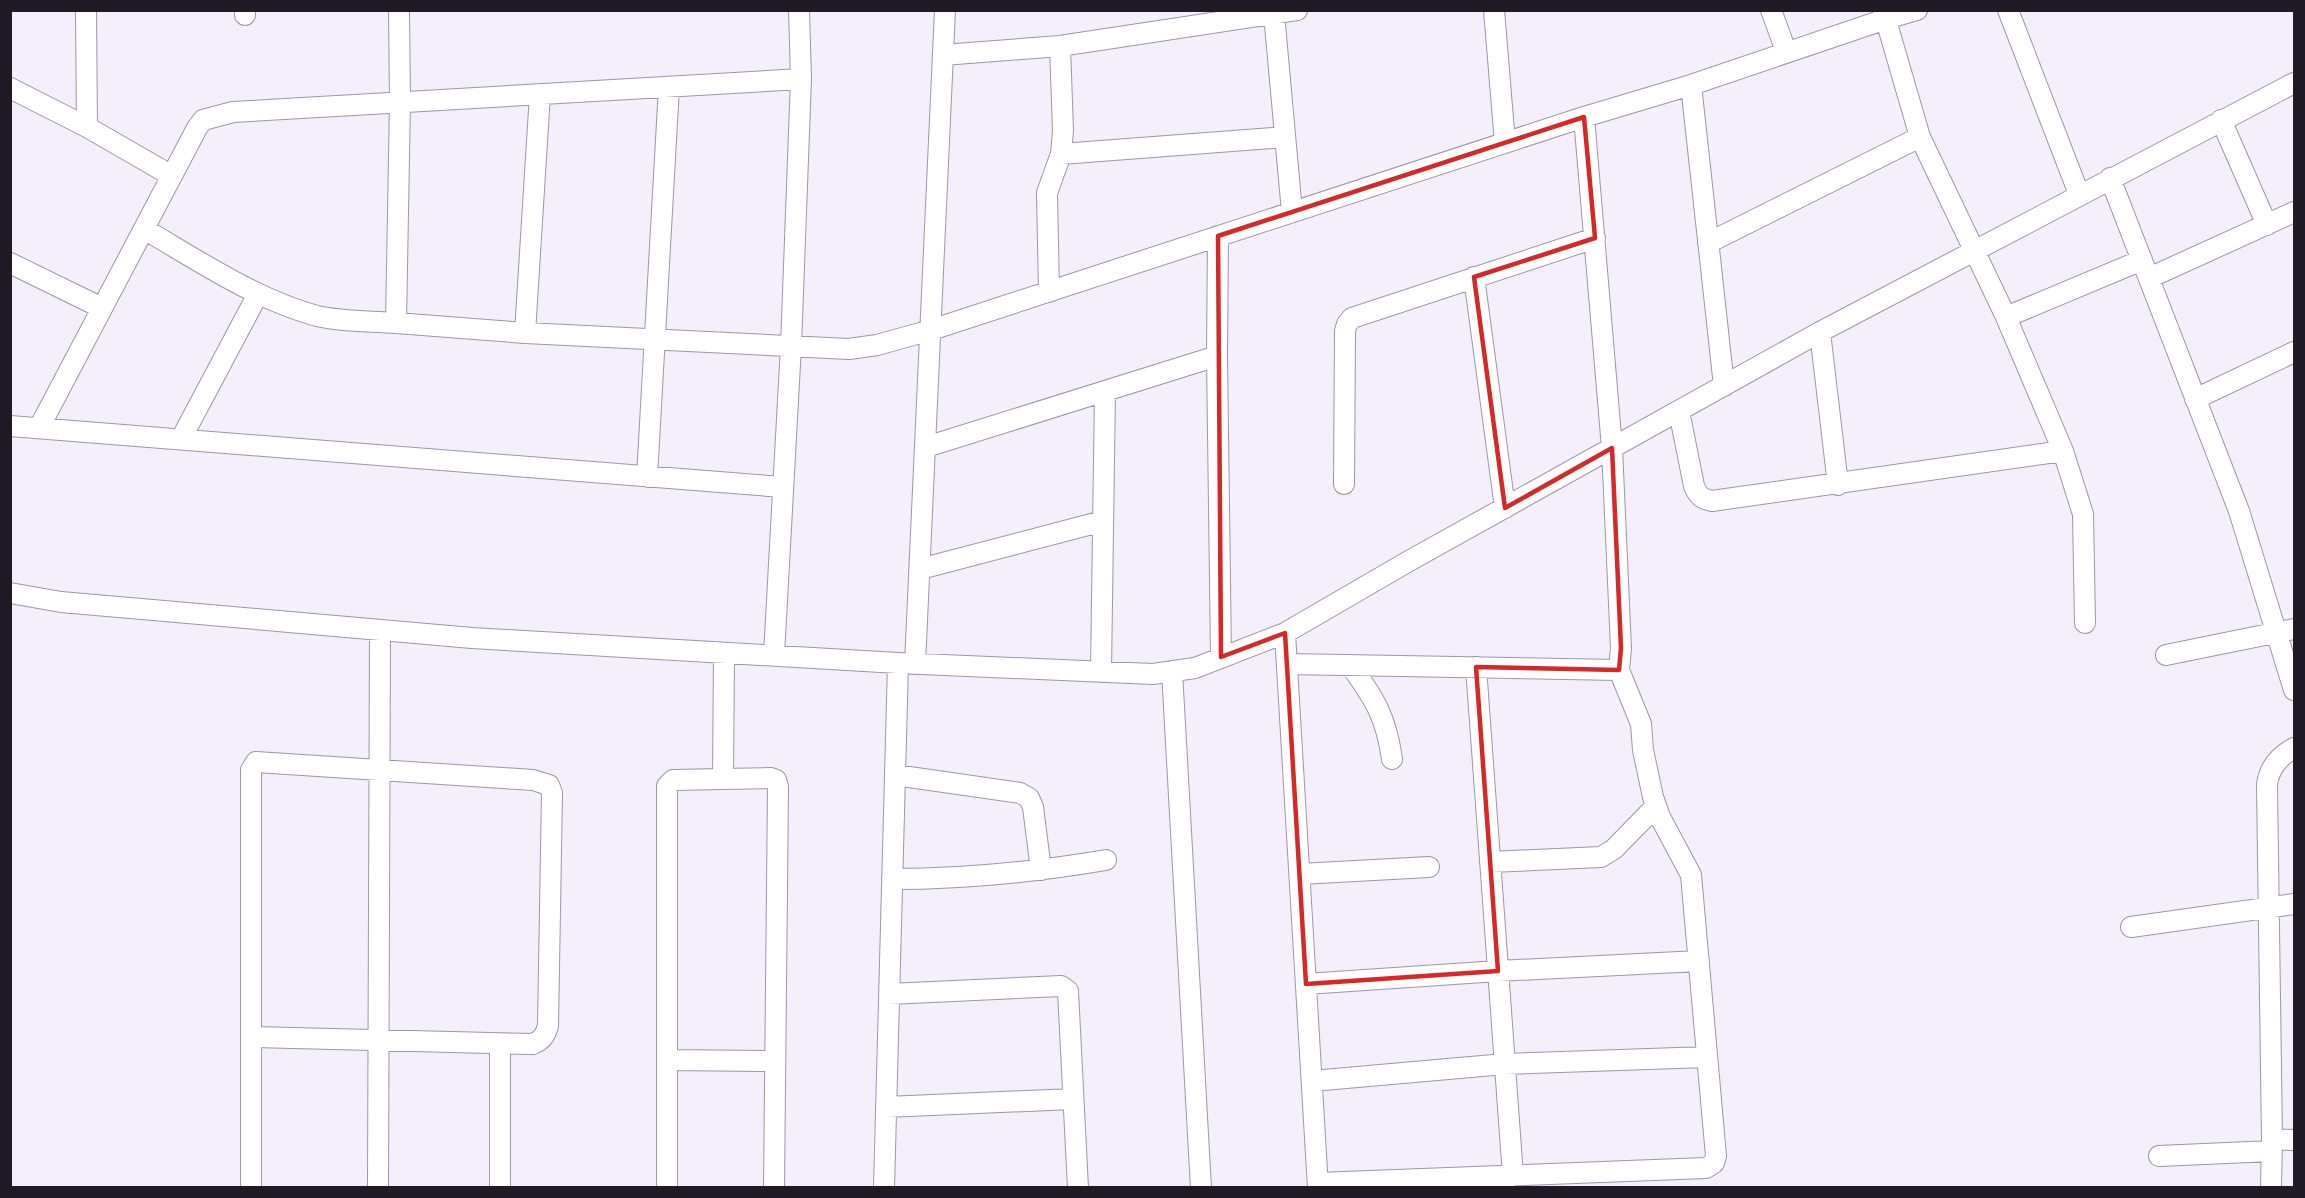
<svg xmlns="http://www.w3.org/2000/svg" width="2305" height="1198" font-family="Helvetica,sans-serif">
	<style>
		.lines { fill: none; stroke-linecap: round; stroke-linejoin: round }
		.minor-casing { stroke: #9f93ae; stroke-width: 22 }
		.minor { stroke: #fff; stroke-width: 20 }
		.marked { fill: none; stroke: #d62828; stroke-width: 4.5; stroke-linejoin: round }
	</style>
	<rect width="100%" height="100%" fill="#f4effb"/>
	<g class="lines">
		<!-- minor casing -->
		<g class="minor-casing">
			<path id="minor" d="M245,10V15
				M399,10L400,102L396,323L525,333L849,349L877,345L931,330L1584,117L1691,85L1886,19L1917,10
				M1494,10L1505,143
				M1771,10L1786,51
				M1883,10L1920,137L2006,317L2063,451L2083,514L2085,623
				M2008,10L2079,194
				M1274,14L1292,212
				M943,55L1060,46L1297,10
				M1691,85L1724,386
				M10,88L87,127L86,10
				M1584,117L1612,448L1621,648L1619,670
				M2221,120L2267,225
				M87,127L172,176
				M1061,154L1285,137
				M2110,178L2239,511L2294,690
				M144,229C199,261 255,299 317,316C343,322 370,321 396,323
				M1218,236L1217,356L1221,657
				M1708,243L1920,137
				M10,263L102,308
				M1474,277L1505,508
				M2149,278L2294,212
				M1049,292L1047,193L1061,154L1063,131L1060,46
				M2006,317L2142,260
				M1820,332L1838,485
				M525,333L540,94
				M2195,399L2294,352
				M1679,411L1694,486C1698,496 1702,499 1712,501L2063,451
				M10,426L782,487
				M39,428L197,128L203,120L233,112L801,79
				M181,439L258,294
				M926,447L1217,356
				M647,477L669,87
				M1344,484L1345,331L1347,324L1352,318L1595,238
				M920,569L1103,521
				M10,593L61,602L472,638L898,663L1153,674L1195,668L1285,633L1409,561L1820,332L2294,83
				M1285,633L1318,1188
				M724,653L723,779L771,778L776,780L778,787L774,1188
				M774,655L791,346L801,79L799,10
				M2166,655L2294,629
				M915,664L945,10
				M1287,664L1619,670L1641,724L1643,750L1653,797L1660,817L1691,875L1716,1156L1714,1163L1706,1168L1318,1183
				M1350,665C1375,699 1386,717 1392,759
				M1476,667L1513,1176
				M1172,671L1201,1188
				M1101,672L1105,391
				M2294,748C2279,756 2269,768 2267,785L2272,1139L2294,1140
				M895,775L1020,793L1029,798L1033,807L1041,870
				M1490,862L1601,857L1614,849L1656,806
				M1300,874L1429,867
				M892,879C964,879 1035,872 1106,860
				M2131,927L2294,904
				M1306,984L1498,971L1699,961
				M889,994L1061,986L1068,991L1078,1188
				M667,1060L775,1061
				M1312,1081L1505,1064L1707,1057
				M886,1107L1072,1099
				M2159,1156L2272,1151
				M251,1188V770L256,762L533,780L549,785L552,793L548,1026C545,1036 542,1040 533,1044L251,1037
				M378,1188L380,630
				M500,1188V1044
				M667,1188V786L673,780L723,779
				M884,1188L898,663
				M2271,1188L2272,1139"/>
		</g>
		<!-- minor -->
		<use href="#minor" class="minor"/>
	</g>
	<!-- marked area -->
	<path class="marked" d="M1584,117L1595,238L1474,277L1505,508L1612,448L1621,648L1619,670L1476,667L1498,971L1306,984L1285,633L1221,657L1218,236Z"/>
	<!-- border -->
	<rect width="2305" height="1198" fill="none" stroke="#1f1a25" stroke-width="24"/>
</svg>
